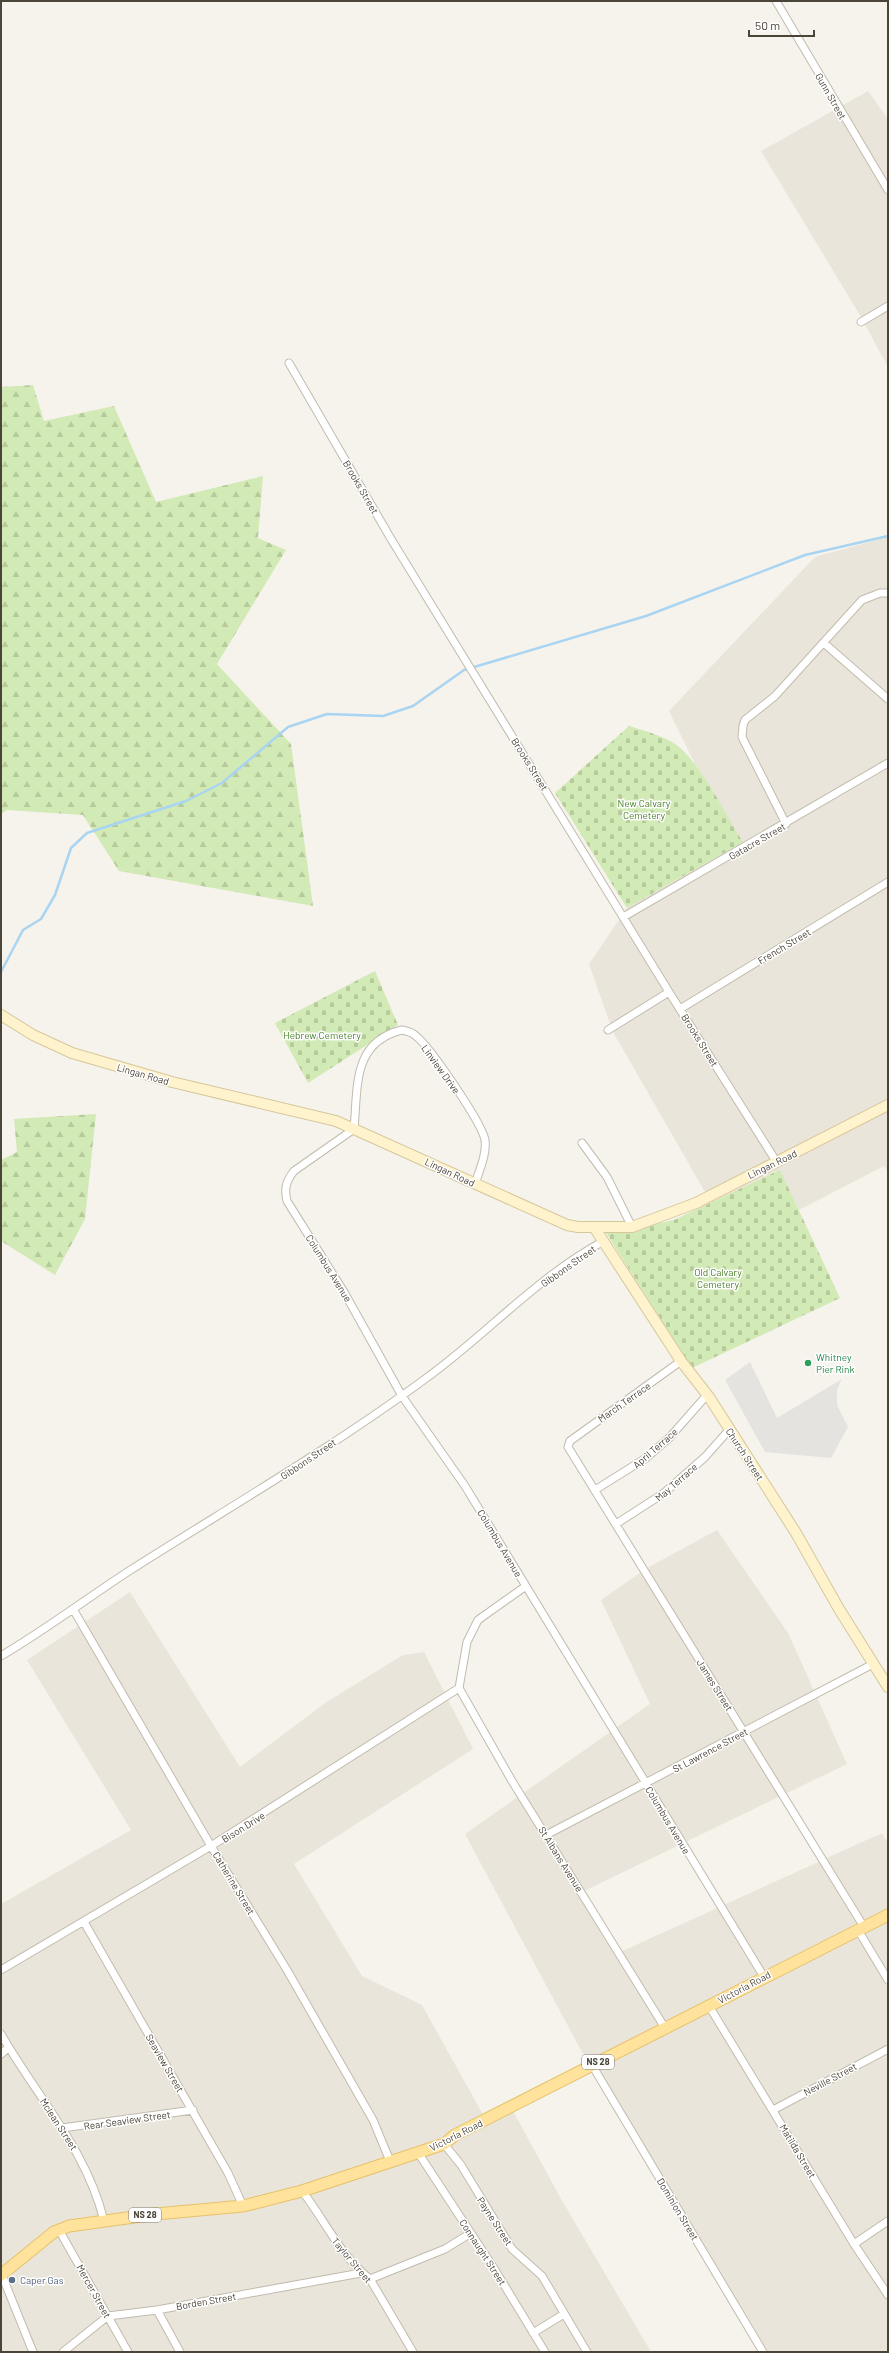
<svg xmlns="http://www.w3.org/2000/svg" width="889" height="2353" font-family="Barlow,sans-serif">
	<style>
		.residential { fill: #eae5da }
		.forest { fill: url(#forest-firs) }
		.cemetery { fill: url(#cemetery-stones) }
		.parking { fill: #e5e3e0 }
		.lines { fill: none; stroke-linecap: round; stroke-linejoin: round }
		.stream { stroke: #a9d4f2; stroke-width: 2.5 }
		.street-casing { stroke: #c2bbae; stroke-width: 9 }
		.secondary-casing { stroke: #d6c79b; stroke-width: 12 }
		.primary-casing { stroke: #e6c16a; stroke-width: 13 }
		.street { stroke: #fff; stroke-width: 7 }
		.secondary { stroke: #fff3cd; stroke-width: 10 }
		.primary { stroke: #ffe39c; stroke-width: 11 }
		.leisure-dot { fill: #2e9e5b; stroke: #fff; stroke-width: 1.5 }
		.service-dot { fill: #5c6f8a; stroke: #fff; stroke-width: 1.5 }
		.labels { text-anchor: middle; stroke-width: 3; stroke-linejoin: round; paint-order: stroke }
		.shield { fill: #fff; stroke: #817c74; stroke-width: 1 }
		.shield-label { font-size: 9px; font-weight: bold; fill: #4b4439 }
		.street-label { font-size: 10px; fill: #4b4439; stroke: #fff }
		.park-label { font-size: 10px; fill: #4a7f2a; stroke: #fff }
		.leisure-label { font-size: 10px; fill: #27864d; stroke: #fff; text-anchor: start }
		.service-label { font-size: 10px; fill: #4e5e75; stroke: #fff; text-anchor: start }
	</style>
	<defs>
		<pattern id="forest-firs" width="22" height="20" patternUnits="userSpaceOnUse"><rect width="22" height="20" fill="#d2eab5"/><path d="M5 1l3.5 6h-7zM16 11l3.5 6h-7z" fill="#b6ca9c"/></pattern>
		<pattern id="cemetery-stones" width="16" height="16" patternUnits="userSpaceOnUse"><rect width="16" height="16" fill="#d2eab5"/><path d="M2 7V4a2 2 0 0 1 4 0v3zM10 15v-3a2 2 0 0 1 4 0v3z" fill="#b6ca9c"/></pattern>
	</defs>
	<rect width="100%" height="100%" fill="#f6f3ec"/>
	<!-- residential -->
	<path class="residential" d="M868,91L888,119V367L861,317L761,151Z
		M888,537V1172L884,1166L799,1210L780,1171L712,1204L613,1032L589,964L627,908L743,842L695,764L669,711L815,557Z
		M717,1530L788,1633L847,1764L580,1893L618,1953L882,1833L888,1843V2352H765L590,2067L465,1834L650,1704L601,1600L647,1568Z
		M130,1592L240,1767L325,1703L403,1655L424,1652L473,1749L294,1864L362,1976L422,2005L486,2120L512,2109L560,2197L651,2352H1V1904L131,1830L27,1660Z"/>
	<!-- forest -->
	<path class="forest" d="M33,385L44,421L114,406L156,502L263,476L258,538L286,550L217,664L291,744L313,906L119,871L83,815L7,810L1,814V387Z
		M96,1114L85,1219L55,1275L1,1241V1160L17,1152L14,1119Z"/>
	<!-- cemetery -->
	<path class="cemetery" d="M629,726C645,731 661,735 675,744C700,761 726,816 743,842L627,908L555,793Z
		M375,971L398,1025L308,1083L275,1023Z
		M780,1170L840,1298L692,1368L603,1228L634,1229L674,1220Z"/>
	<!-- parking -->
	<path class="parking" d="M750,1362L777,1418L842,1379L837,1390V1405L848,1427L831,1458L765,1452L725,1380Z"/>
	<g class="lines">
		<!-- stream -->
		<path class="stream" d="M1,972L23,930L41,919L55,895L71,848L87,833L186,801L222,783L288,727L327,714L383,716L413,706L464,670L646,616L805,555L888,536"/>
		<!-- street casing -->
		<g class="street-casing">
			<path id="street" d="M776,1L888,190
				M861,322L888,306
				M289,363L391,539L669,992L776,1161
				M825,644L888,699
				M786,824L742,737L743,726L745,720L775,696L862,600L880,593H888
				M625,916L888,763
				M680,1009L888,882
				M608,1030L669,992
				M582,1143L607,1177L632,1227
				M475,1184C479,1171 487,1154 485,1140C482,1123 430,1047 416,1036C412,1032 407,1031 402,1030C352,1042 358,1087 354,1129L294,1171C286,1181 284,1189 287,1201L344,1292L402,1396L465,1486L764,1977
				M681,1361L570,1441L568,1447L864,1927
				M595,1490L646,1458L670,1437L707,1395
				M616,1524L664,1493L705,1457L729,1430
				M73,1609L211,1846L287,1970L373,2120L390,2161
				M1,1656C45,1630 86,1599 129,1571C228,1508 330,1449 425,1379C485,1336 536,1278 602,1242
				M459,1688L512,1781L665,2028
				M459,1688L467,1642L478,1620L526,1586
				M546,1835L873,1664
				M84,1922L228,2173L243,2206
				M858,1930L888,1980
				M1,1970L211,1846L459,1688
				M709,2006L854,2244L888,2295
				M1,2034C37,2097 87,2150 104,2221
				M1,2054L9,2047
				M592,2065L763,2352
				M773,2110L888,2049
				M62,2128L193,2110
				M444,2144L461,2165L512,2249L542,2276L587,2352
				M419,2154L495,2270L545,2352
				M302,2191C325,2220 340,2256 370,2279L413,2352
				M59,2230L128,2352
				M854,2244L888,2221
				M1,2273L33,2352
				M370,2279L445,2249L471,2233
				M157,2310L180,2352
				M533,2333L564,2314
				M63,2352L108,2316L157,2310L361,2273"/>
		</g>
		<!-- secondary casing -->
		<g class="secondary-casing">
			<path id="secondary" d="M1,1015L33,1035L72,1053L172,1082L336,1121L567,1225L578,1227H632L696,1203L888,1105
				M594,1227L681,1361L709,1397L796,1533L839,1609L888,1687"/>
		</g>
		<!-- primary casing -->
		<g class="primary-casing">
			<path id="primary" d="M1,2275L54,2232L69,2226L156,2214L243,2206L302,2191L444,2144L455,2135L888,1915"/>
		</g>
		<!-- street -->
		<use href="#street" class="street"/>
		<!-- secondary -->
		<use href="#secondary" class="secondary"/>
		<!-- primary -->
		<use href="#primary" class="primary"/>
	</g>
	<!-- markers -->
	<circle class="leisure-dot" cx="808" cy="1363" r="4"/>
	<circle class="service-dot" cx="12" cy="2280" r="4"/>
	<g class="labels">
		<!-- shield labels -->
		<g class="shield">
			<rect x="582" y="2055" width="32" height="14" rx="3"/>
			<rect x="129" y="2208" width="32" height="14" rx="3"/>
		</g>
		<g class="shield-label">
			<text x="598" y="2065">NS 28</text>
			<text x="145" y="2218">NS 28</text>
		</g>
		<!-- street labels -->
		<g class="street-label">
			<text transform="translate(831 96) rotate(60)" y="4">Gunn Street</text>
			<text transform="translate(361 487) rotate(60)" y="4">Brooks Street</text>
			<text transform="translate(530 764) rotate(58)" y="4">Brooks Street</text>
			<text transform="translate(757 841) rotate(-30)" y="4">Gatacre Street</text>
			<text transform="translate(784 946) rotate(-31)" y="4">French Street</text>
			<text transform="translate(700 1040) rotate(58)" y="4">Brooks Street</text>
			<text transform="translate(441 1069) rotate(54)" y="4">Linview Drive</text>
			<text transform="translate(143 1074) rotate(16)" y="4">Lingan Road</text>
			<text transform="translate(772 1164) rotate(-26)" y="4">Lingan Road</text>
			<text transform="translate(450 1172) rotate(25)" y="4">Lingan Road</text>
			<text transform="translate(568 1266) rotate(-35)" y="4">Gibbons Street</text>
			<text transform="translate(329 1268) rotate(58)" y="4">Columbus Avenue</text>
			<text transform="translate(624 1402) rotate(-35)" y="4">March Terrace</text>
			<text transform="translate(655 1448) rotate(-41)" y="4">April Terrace</text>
			<text transform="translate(745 1454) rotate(57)" y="4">Church Street</text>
			<text transform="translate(308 1459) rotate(-34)" y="4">Gibbons Street</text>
			<text transform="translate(676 1482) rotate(-41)" y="4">May Terrace</text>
			<text transform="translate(500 1543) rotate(59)" y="4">Columbus Avenue</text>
			<text transform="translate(715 1685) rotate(58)" y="4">James Street</text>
			<text transform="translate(710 1750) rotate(-28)" y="4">St Lawrence Street</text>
			<text transform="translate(668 1820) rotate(59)" y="4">Columbus Avenue</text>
			<text transform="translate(243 1827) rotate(-32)" y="4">Bison Drive</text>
			<text transform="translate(561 1859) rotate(58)" y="4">St Albans Avenue</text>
			<text transform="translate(234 1883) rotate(59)" y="4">Catherine Street</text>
			<text transform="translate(744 1987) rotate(-28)" y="4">Victoria Road</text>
			<text transform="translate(165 2063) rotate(60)" y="4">Seaview Street</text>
			<text transform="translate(830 2079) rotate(-28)" y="4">Neville Street</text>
			<text transform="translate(127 2120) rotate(-8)" y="4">Rear Seaview Street</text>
			<text transform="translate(59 2124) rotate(57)" y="4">Mclean Street</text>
			<text transform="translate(456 2135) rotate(-27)" y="4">Victoria Road</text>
			<text transform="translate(798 2151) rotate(59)" y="4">Matilda Street</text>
			<text transform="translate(678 2209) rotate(59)" y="4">Dominion Street</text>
			<text transform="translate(495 2221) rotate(57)" y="4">Payne Street</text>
			<text transform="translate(483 2252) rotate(57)" y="4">Connaught Street</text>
			<text transform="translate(352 2260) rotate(50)" y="4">Taylor Street</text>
			<text transform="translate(94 2291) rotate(61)" y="4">Mercer Street</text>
			<text transform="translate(206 2301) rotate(-10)" y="4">Borden Street</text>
		</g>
		<!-- park labels -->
		<g class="park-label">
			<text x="644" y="807">New Calvary<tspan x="644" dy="12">Cemetery</tspan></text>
			<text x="322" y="1039">Hebrew Cemetery</text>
			<text x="718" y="1276">Old Calvary<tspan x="718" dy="12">Cemetery</tspan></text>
		</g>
		<!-- leisure labels -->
		<g class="leisure-label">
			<text x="816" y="1361">Whitney<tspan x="816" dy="12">Pier Rink</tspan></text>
		</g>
		<!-- service labels -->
		<g class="service-label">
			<text x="20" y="2284">Caper Gas</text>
		</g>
	</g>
	<!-- border -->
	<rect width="889" height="2353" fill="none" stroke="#4b4439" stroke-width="4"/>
	<!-- scale -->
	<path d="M749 30v6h65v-6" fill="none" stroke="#4b4439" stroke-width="2"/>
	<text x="755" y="30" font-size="12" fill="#4b4439" stroke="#ffffff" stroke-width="3" paint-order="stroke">50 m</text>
</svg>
